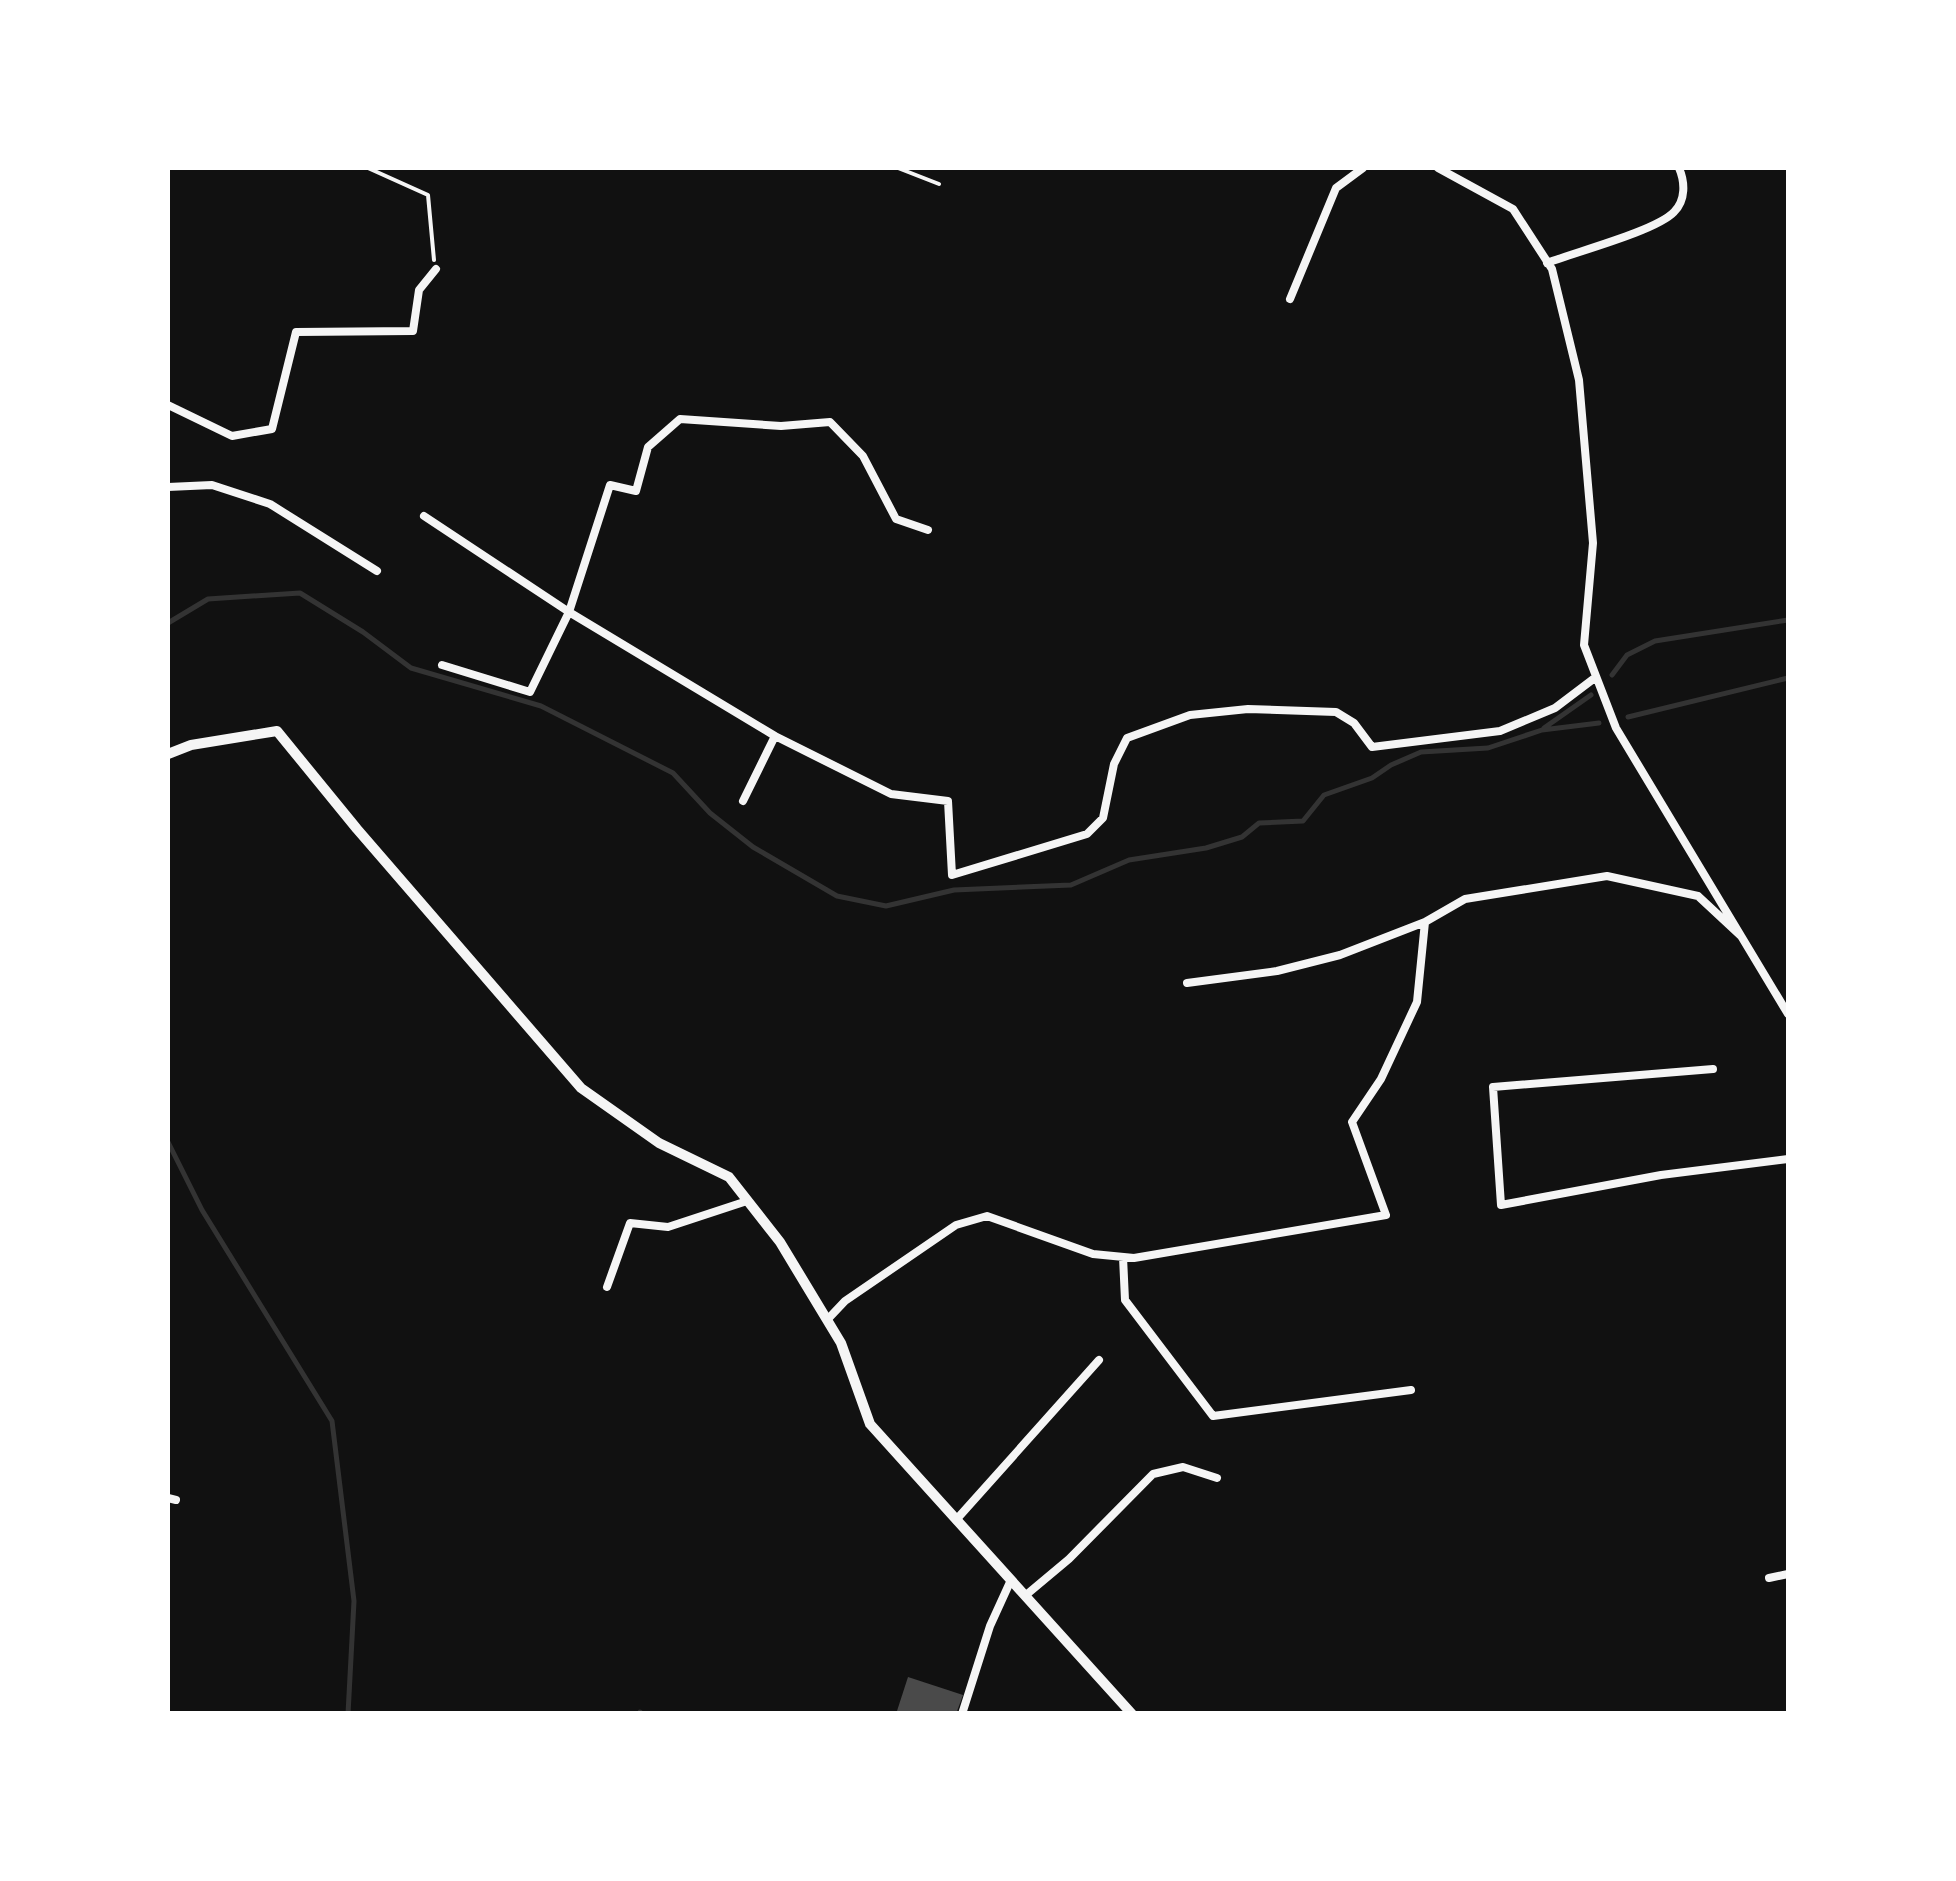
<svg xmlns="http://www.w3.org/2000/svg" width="1956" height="1881" font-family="'Nunito Sans',sans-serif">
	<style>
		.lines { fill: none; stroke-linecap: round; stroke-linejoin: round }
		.stream { stroke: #333; stroke-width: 5 }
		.building { fill: #4a4a4a }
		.path { stroke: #f5f5f5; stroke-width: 4 }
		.minor { stroke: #f5f5f5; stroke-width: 8 }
		.tertiary { stroke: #f5f5f5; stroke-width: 10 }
	</style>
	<rect width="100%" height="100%" fill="#111"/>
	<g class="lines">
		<!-- stream -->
		<path class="stream" d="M168,623L208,599L300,593L363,632L411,668L541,706L673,773L710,813L753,847L837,896L886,906L954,890L1071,885L1129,860L1206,848L1242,837L1259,823L1303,821L1324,795L1372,778L1391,765L1421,752L1488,748L1542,730L1599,723
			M1612,675L1627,655L1655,641L1788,620
			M1628,717L1788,678
			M1544,728L1591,695
			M168,1142L202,1210L332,1421L354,1601L348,1714
			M639,1714L640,1712"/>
	</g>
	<!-- building -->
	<path class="building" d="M908,1677L963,1695L956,1714H896Z"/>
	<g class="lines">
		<!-- path -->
		<path class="path" d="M368,168L428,195L434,260
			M898,168L939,184"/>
		<!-- minor -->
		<path class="minor" d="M1438,168L1513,209L1552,269L1579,380L1593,543L1584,645L1616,728L1788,1014
			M1547,263C1575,252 1656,231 1674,212C1686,200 1685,182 1679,168
			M1290,299L1336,188L1363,168
			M168,405L232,436L272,429L296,332L413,331L419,290L436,269
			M168,487L212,485L270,504L377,571
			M424,516L569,612L775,736
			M442,665L530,692L569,612L610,485L636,491L648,447L680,419L781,426L830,422L863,456L896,519L928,530
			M743,801L775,736L891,794L948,801L952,875L1087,834L1103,818L1114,764L1127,738L1190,715L1248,709L1336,712L1354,723L1372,747L1500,731L1555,708L1596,677
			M1187,983L1277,971L1340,955L1425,922
			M1713,1069L1493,1087L1501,1205L1661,1175L1788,1159
			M1123,1257L1125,1300L1213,1416L1411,1390
			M607,1287L630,1223L668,1227L747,1201
			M827,1320L845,1301L956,1225L987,1216L1093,1254L1134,1258L1386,1215L1352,1122L1381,1079L1417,1002L1425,922L1465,899L1607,876L1698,896L1741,936
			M168,1498L176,1500
			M956,1520L1099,1360
			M1769,1578L1788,1574
			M1026,1595L1069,1559L1153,1474L1183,1467L1217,1478
			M962,1714L990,1626L1011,1580"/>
		<!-- tertiary -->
		<path class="tertiary" d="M168,754L191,745L277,731L357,829L581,1088L659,1143L729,1177L780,1242L841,1343L870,1424L1132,1714"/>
	</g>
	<!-- border -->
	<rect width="1956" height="1881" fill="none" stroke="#ffffff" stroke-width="340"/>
</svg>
